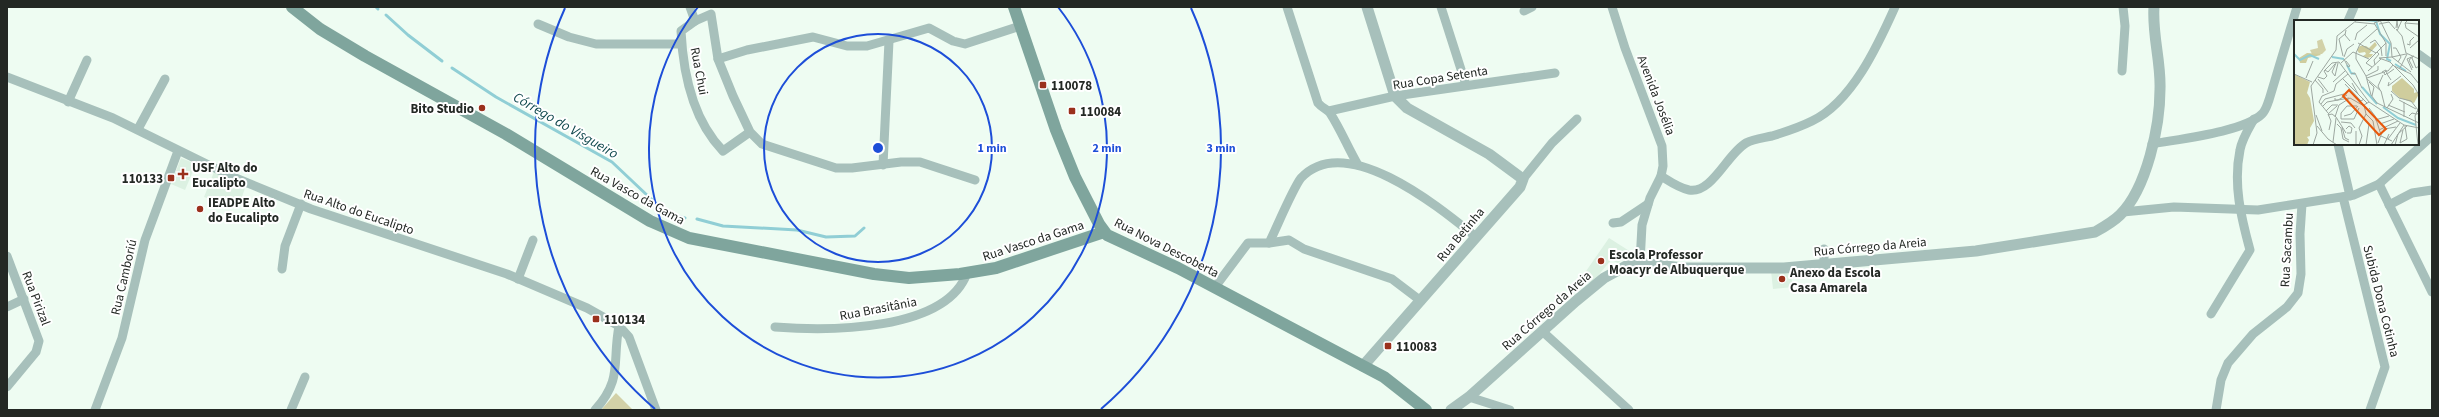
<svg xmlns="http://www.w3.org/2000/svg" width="2439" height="417" viewBox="0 0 2439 417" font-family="'Source Sans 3',sans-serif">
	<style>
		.built { fill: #dcf1e2 }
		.green { fill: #d2d1a8 }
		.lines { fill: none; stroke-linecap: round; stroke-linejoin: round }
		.stream { stroke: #90ced5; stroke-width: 3 }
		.minor { stroke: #a7c0bb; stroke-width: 9 }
		.tertiary { stroke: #a7c0bb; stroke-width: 11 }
		.secondary { stroke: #7fa59d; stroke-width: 12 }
		.ring { fill: none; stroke: #1d4ed8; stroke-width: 2 }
		.poi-dot { fill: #9a301c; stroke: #fff; stroke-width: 1.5 }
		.labels { text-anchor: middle; stroke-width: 4; stroke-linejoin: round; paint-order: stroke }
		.street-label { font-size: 13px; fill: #232824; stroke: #fff }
		.poi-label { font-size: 13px; font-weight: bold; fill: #232824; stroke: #fff; text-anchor: start }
		.water-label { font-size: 14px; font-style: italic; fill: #0e474c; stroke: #fff }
		.inset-river { fill: none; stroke: #90ced5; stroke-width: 2 }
		.inset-road { fill: none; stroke: #9da7a0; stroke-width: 1 }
		.view { fill: #e8590c; fill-opacity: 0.15; stroke: #e8590c; stroke-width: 2 }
		.inset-edge { fill: none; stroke: #232824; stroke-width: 2 }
		.centre { fill: #1d4ed8; stroke: #fff; stroke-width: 2 }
		.ring-label { font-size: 12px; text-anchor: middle; font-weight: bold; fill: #1d4ed8; stroke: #fff; stroke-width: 4; stroke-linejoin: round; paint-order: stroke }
	</style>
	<rect width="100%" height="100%" fill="#eefcf2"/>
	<g class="built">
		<path d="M181 158 196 164 185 190 171 184Z"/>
		<path d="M214 172 246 185 238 209 204 197Z"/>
		<path d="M1609 238 1631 252 1618 263 1611 260 1591 284 1582 277Z"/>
		<path d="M1790 270 1793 287 1773 289 1771 271Z"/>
	</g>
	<path class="green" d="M616 393 633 410H601Z"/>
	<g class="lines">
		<g class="stream">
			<path d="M376 7 378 9"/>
			<path d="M386 15 408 35 442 61"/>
			<path d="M452 68 496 97 612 162 667 214 685 218"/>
			<path d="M697 219 723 226 797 230 826 237 855 236 864 228"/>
		</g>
		<g class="minor">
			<path d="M690 7 695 21"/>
			<path d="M1287 7 1318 103C1322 108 1328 110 1330 113 1341 130 1348 148 1358 165"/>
			<path d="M1441 7 1466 85"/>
			<path d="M1612 7 1625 48 1662 146 1663 166 1661 176 1650 198 1642 225 1640 263"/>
			<path d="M1524 11 1532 7"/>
			<path d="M2348 21 2354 7"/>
			<path d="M538 24 569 37 596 44H681"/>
			<path d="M2418 54 2432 64"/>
			<path d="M718 59 747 50 813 37 847 46H867L929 28 953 41 965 44 1020 26"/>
			<path d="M2122 71 2125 26 2123 7"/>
			<path d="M7 77 113 118 233 177 311 209 507 274 587 308 619 326 629 337 656 410"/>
			<path d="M68 102 87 60"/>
			<path d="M1329 111 1395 96 1555 73"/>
			<path d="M138 129 165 79"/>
			<path d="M750 132 723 151C693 120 683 72 681 31L695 21 711 14 718 59 733 96 750 132 762 144 836 168H852L901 162H920L975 180"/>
			<path d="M2152 144C2178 139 2244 132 2262 114 2266 110 2267 105 2269 100L2297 7"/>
			<path d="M2338 144 2350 196"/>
			<path d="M883 165 889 41"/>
			<path d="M1661 176C1669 181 1679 188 1689 190 1712 194 1727 154 1746 143 1753 139 1763 138 1772 136 1785 132 1800 127 1812 121 1852 102 1878 45 1895 7"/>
			<path d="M1523 179 1552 143 1577 119"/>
			<path d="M2379 184 2432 292"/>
			<path d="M2343 197 2385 367 2370 410"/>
			<path d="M2389 205 2412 193 2432 190"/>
			<path d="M2123 212 2174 207 2258 210 2354 195 2379 184 2432 136"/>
			<path d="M1613 223 1621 222 1648 204"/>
			<path d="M1269 243 1289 240 1304 249 1392 279 1421 301"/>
			<path d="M1824 249V264"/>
			<path d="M7 256 39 341 36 352 7 387"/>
			<path d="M282 269 285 246 301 204"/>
			<path d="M518 279 533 240"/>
			<path d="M1215 287 1248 243H1269C1276 229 1293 188 1301 178 1346 130 1440 208 1476 237"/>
			<path d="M7 307 24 299"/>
			<path d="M2211 314 2250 250C2241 217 2233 184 2240 150 2242 139 2249 128 2254 119"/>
			<path d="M775 327C827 331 946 332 967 273"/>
			<path d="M1542 331 1629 410"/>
			<path d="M1469 397 1510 410"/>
			<path d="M95 410 122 338 145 240 178 151"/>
			<path d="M291 410 305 377"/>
			<path d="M595 410C623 379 612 362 619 326"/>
			<path d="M2216 410 2221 380 2228 363 2253 334 2287 307 2298 293 2301 274 2300 234 2302 204"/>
		</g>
		<g class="tertiary">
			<path d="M1363 366 1520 187 1523 179 1489 154 1407 108 1395 96 1367 7"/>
			<path d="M1451 410 1469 397 1576 301 1604 278 1626 266 1640 263 1683 268H1784L1976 251 2095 232C2104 227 2113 222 2120 215 2147 188 2160 126 2160 89 2161 61 2152 35 2154 7"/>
		</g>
		<g class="secondary">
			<path d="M292 7 320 29 365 56 506 134 650 221 689 238 874 274 909 278 960 274 996 268 1104 232"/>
			<path d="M1014 7 1056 130 1075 177 1099 224 1107 235 1178 268 1384 377 1426 410"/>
		</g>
	</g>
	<g class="ring">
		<circle cx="878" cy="148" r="114"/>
		<path d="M1058 7A229 229 0 1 1 698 7"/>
		<path d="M655 409A343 343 0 0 1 565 8M1191 8A343 343 0 0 1 1101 409"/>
	</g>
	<g class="poi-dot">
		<rect x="1039" y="81" width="8" height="8" rx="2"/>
		<circle cx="482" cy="108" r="4"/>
		<rect x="1068" y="107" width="8" height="8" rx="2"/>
		<path d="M181 168h4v4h4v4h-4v4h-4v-4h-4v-4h4z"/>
		<rect x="167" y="174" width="8" height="8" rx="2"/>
		<circle cx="200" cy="209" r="4"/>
		<circle cx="1601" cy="261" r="4"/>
		<circle cx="1782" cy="279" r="4"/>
		<rect x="592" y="315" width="8" height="8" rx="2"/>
		<rect x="1384" y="342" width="8" height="8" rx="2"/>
	</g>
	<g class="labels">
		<g class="street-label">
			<text transform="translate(700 71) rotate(79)" y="5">Rua Chui</text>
			<text transform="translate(1440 77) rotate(-9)" y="5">Rua Copa Setenta</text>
			<text transform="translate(1657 95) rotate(69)" y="5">Avenida Josélia</text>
			<text transform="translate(638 195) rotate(29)" y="5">Rua Vasco da Gama</text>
			<text transform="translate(359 211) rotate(19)" y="5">Rua Alto do Eucalipto</text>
			<text transform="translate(1460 234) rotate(-50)" y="5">Rua Betinha</text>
			<text transform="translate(1033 240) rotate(-18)" y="5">Rua Vasco da Gama</text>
			<text transform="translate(1870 246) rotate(-5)" y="5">Rua Córrego da Areia</text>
			<text transform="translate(1167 247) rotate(27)" y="5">Rua Nova Descoberta</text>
			<text transform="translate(2286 250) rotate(-87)" y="5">Rua Sacambu</text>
			<text transform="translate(123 277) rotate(-77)" y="5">Rua Camboriú</text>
			<text transform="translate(37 298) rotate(69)" y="5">Rua Pirizal</text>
			<text transform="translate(2382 301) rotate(76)" y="5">Subida Dona Cotinha</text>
			<text transform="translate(878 308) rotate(-11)" y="5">Rua Brasitânia</text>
			<text transform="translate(1546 310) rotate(-41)" y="5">Rua Córrego da Areia</text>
		</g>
		<g class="poi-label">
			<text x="1051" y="90">110078</text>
			<text x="474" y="113" text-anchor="end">Bito Studio</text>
			<text x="1080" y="116">110084</text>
			<text x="192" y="172">USF Alto do<tspan x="192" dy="15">Eucalipto</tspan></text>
			<text x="163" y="183" text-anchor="end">110133</text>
			<text x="208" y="207">IEADPE Alto<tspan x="208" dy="15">do Eucalipto</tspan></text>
			<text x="1609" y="259">Escola Professor<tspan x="1609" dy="15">Moacyr de Albuquerque</tspan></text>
			<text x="1790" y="277">Anexo da Escola<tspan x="1790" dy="15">Casa Amarela</tspan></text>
			<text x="604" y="324">110134</text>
			<text x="1396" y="351">110083</text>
		</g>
		<g class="water-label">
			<text transform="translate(566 125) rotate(30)" y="5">Córrego do Visgueiro</text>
		</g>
	</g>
	<g transform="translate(2294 20)">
		<rect width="125" height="125" fill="#eefcf2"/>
		<path d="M28 19 32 30 28 34H18L16 30 24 28 23 21Z" fill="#d2d1a8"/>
		<path d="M81 22 83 25 75 34H79L77 37 73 38 69 36 72 34 71 32 65 33 63 30 66 26H72L78 30 75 28ZM13 33 26 34 27 35 14 38 12 43H6L5 38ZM0 54 16 62 13 73 16 78 20 101 16 108V116L13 117 15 120 13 125H0ZM108 58 120 69V73L123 72 125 74 120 83 106 78 98 71V66Z" fill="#cfcd9d"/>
		<path class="inset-river" d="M71 0 82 1 86 14 96 24 93 39 97 41M0 34 6 40 16 35 25 39M38 37 50 39M101 44 112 51M53 45 57 53 61 54M68 67 83 84M89 87 104 98 122 105"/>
		<path class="inset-road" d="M86 0 97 23 98 37 117 52M114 0 111 3 112 8 125 17M86 1 80 3 92 23V36M61 2 81 4M111 3 124 4M85 4 95 2 101 9M102 8 103 1 104 8M83 9 66 24 62 33V39L72 56 77 75 83 83 125 103M102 9 108 16 112 33 125 39M52 10 51 15 56 21M103 11 108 0M61 20 63 13 73 5M64 23 82 33M76 23 81 20 87 28 88 36M113 24 116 25V21L120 17M99 28H102L107 37 104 42M116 28 125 20M49 36 45 19 51 14M50 37 53 29 60 24M98 37 85 38 96 42 119 65 125 75M98 37 112 34M118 38 122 48 125 46M50 39 54 47 56 46 52 41M47 43 59 32 75 39M81 45 80 40 85 34 83 32M100 46 117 54 125 64M78 47 72 43 92 23M106 48 113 34M119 48 115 40 120 36M31 50 34 52 41 44M118 50 113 39 120 36M74 51 87 39M88 52 92 50V51L93 53 91 55 90 53 92 51H94L99 45M0 54 18 62M57 54 61 53 68 68M41 56 38 52 42 43M41 56 44 43M72 56 84 50V46M24 57 30 59 33 56 30 51 38 43 45 42 75 82 110 105 125 108M12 58 19 41M73 58 90 52M24 59 34 72M49 59 73 83M73 59 87 71 91 87M21 60 29 69V73M97 60 93 54 100 49M39 62 51 51M75 62 80 67 78 76M95 62 94 66 107 56M58 63 64 74M51 64 67 81 70 79M86 70 84 66 89 55M40 71 42 64 54 54M97 71 105 78 117 81 124 90M41 78V80H44L53 75M105 80 122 89M110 82V97M27 84 31 79 50 74M94 85 111 92M29 86 33 82 55 78M75 88 81 96 87 115 84 123M93 88 99 79 97 74M32 91 38 85H44M34 93 25 82 28 76 40 71M72 94 79 101 83 125M22 95 28 111M34 95 38 94 42 97 52 113M50 96 57 94 64 86M115 96 118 93 122 94H123L125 93 123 91M41 97 45 85 56 78 70 86M47 99V93L53 86H63M47 99H60L65 88M81 100 95 96M47 102 57 103 61 108M43 104 47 108 49 119 55 122M86 104 100 99M23 106 34 119 43 125M48 107 51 118 55 120M52 109 55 106 58 108 57 113H53M35 110 37 101 34 94 43 86M85 110 104 101M62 111V125M87 115 90 109 102 107M87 116 98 121M94 119 106 103M39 122 42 98M106 123 113 119 111 106M106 123 109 110M19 125 23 113 17 66 42 30 43 16 63 0M65 125 68 116 65 108 72 94 70 85 75 82M72 125 75 104M90 125 95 114M97 125 110 105M101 125 104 114 113 106M124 125 121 96 125 87"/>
		<path class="view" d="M55 70 92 109 85 115 49 76Z"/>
		<rect width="125" height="125" class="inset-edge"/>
	</g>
	<circle cx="878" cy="148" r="6" class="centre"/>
	<g class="ring-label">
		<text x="992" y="152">1 min</text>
		<text x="1107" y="152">2 min</text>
		<text x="1221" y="152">3 min</text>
	</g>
	<rect width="2439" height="417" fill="none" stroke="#232824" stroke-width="16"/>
</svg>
